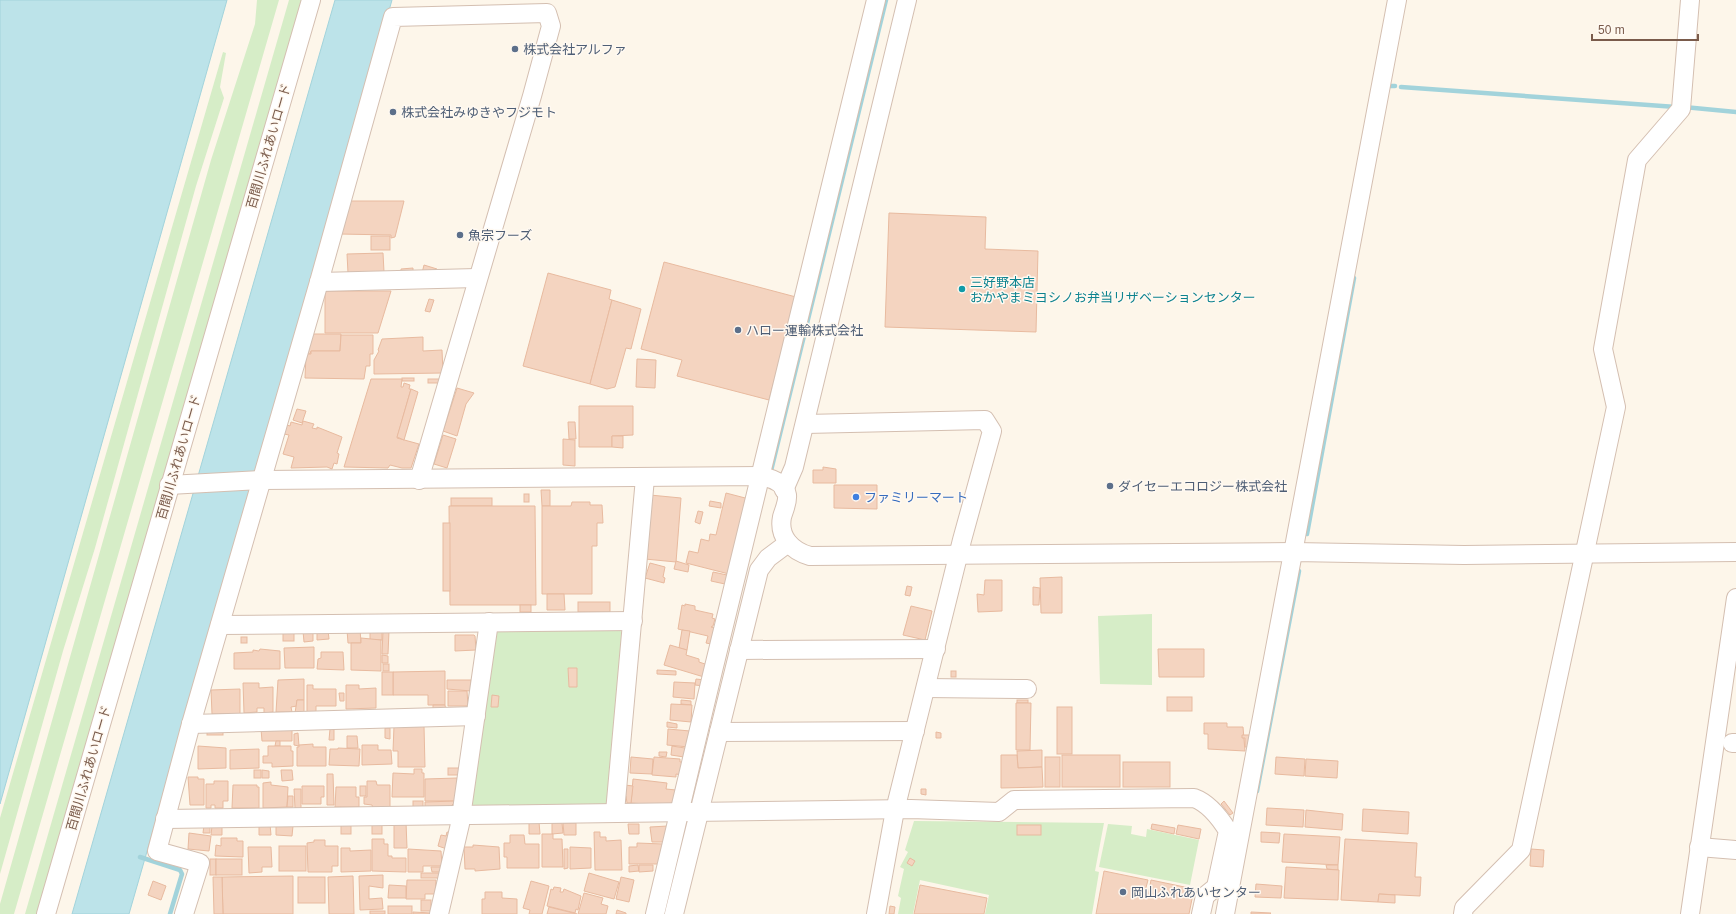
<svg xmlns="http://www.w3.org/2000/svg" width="1736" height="914" viewBox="0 0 1736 914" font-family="Helvetica,'Noto Sans JP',sans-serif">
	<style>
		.green { fill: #d6edc7 }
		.water { fill: #bce3e9; stroke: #a2d3db }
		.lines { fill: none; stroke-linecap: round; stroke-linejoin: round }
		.stream { stroke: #a2d3db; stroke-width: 4.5 }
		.building { fill: #f4d4c0; stroke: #e8ba9f }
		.minor-casing { stroke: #d4bfb1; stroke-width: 20 }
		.minor { stroke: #fff; stroke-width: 18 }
		.service-dot { fill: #5c6f8a; stroke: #fff9f1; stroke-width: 1.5 }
		.culture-dot { fill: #0f9aa8; stroke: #fff9f1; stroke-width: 1.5 }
		.shop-dot { fill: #3f7fe0; stroke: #fff9f1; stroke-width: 1.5 }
		.labels { text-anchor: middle; stroke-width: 3; stroke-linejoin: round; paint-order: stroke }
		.service-label { font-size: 13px; fill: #4e5e75; stroke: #fff9f1; text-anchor: start }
		.street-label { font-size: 13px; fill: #7a5b4b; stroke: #fff9f1 }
		.culture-label { font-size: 13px; fill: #0d838f; stroke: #fff9f1; text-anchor: start }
		.shop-label { font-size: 13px; fill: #366cbe; stroke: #fff9f1; text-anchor: start }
	</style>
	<rect width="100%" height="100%" fill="#fdf6ea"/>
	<g class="green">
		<path d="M257 0H279L14 914H0V904L211 160 255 24Z"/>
		<path d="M289 0H305L40 914H25Z"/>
		<path d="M223 52 226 53 220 87 224 98 196 186 95 548 63 651 0 874V818Z"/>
		<path d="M1152 614V685L1100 684 1098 616Z"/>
		<path d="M617 628 624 634 610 801 605 808 477 809 471 803 494 640 497 633 501 629Z"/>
		<path d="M914 821 1104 823 1095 871 1099 872 1092 914H985L989 895 920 880 913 914H898L901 898 898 896 904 869 900 867 908 852 905 850Z"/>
		<path d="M1108 824 1132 826 1131 834 1146 837 1147 829 1199 840 1190 885 1099 867Z"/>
	</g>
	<g class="water">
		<path d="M0 0H227L0 804Z"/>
		<path d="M335 0H392L129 914H72Z"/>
	</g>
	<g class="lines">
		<g class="stream">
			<path d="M1389 86H1395"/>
			<path d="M1401 87 1676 107"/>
			<path d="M1684 107 1736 112"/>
			<path d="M770 475 886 0"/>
			<path d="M1307 534 1354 278"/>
			<path d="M1257 791 1299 571"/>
			<path d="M140 857 180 870 182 874 170 914"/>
		</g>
	</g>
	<g class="building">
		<path d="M348 201H404L395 237 391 238V235L339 234Z"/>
		<path d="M889 213 986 217 985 249 1038 251 1036 332 885 327Z"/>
		<rect x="371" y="236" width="19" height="14"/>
		<path d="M383 253 384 272 348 273 347 254Z"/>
		<path d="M664 262 796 297 769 400 677 376 682 360 641 349Z"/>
		<path d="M424 265 437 269 435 273H422Z"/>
		<path d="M413 268V273H401V269Z"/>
		<path d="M548 273 611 290 609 299 612 300 590 384 523 366Z"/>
		<path d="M325 291H391L378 333H325Z"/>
		<path d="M429 299 434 300 430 312 425 311Z"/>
		<path d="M612 300 641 309 631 349 626 348 615 387 607 389 590 384Z"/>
		<path d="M311 334H341L340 351H311L310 354H306Z"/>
		<path d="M341 335H373V354H370V366H366L364 379 305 378 306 354H311V351H340Z"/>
		<path d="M423 337V351L442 350 443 373 374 374V360L379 351 378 350 382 339Z"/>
		<path d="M637 359 656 360 655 388 636 387Z"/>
		<rect x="402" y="378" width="12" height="3"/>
		<path d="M371 379H402L401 387H403L404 383 410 385 409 389H411L397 438 419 444 411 468H402L390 465 388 468 344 467Z"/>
		<rect x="428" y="379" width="11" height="4"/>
		<path d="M457 388 474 393 466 404 457 436 443 431Z"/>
		<path d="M411 389 418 392 404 440 397 437Z"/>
		<path d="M579 406H633V435L612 436V447H579Z"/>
		<path d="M297 409 306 411 302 423 293 420Z"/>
		<path d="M303 421 314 424 312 428 317 429V427L342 437 337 453 339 454 337 464 334 463 332 469 327 467 291 468 294 457 283 454 289 435 284 434 287 425 290 426 291 422 302 425Z"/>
		<path d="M568 422H575L576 439H569Z"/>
		<path d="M443 435 456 439 447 468 434 464Z"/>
		<path d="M612 436H623V448L612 447Z"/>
		<path d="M563 439 575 440V466L563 465Z"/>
		<path d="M823 467 836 469V483H813V470H823Z"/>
		<path d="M834 485H877V509L834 508Z"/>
		<path d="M541 490H550V506H542Z"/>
		<path d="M726 493 749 499 729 574 686 563 689 551 698 553 701 539 709 541 710 534 716 535Z"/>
		<rect x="524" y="494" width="5" height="8"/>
		<path d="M650 495 681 498 676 562 645 559Z"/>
		<rect x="451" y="498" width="41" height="8"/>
		<path d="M710 501 721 503V508L709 506Z"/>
		<path d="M572 502H590V505H602L603 523H597V546H592V594H542V506H571Z"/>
		<path d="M449 506H535L536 605H450Z"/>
		<path d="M698 511 703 512 700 524 695 522Z"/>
		<rect x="443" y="523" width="7" height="68"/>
		<path d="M676 561 689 565 688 572 674 569Z"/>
		<path d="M650 563 665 567 663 577 665 578 664 583 645 578Z"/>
		<path d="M713 572 727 575 725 584 711 581Z"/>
		<path d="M1062 577V613H1041L1040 578Z"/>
		<path d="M985 580H1002V611L978 612 977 594 984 595Z"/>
		<path d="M907 586 912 587 910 596 905 595Z"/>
		<path d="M1033 587 1040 588 1039 605H1033Z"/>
		<path d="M547 594H564L565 610H547Z"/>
		<rect x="578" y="602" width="32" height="10"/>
		<path d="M685 604 695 606V610L713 614 712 618 715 619 713 626 711 627 719 629 716 645 706 643 708 636 678 629 682 605 685 606Z"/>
		<rect x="520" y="605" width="11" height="7"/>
		<path d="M911 606 932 611 925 640 903 635Z"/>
		<path d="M360 629 361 643H348L347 630Z"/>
		<rect x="370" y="629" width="12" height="11"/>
		<rect x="283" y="630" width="11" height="11"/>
		<path d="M313 630V641L304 642 303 631Z"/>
		<path d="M317 630H328L329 639 317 640Z"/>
		<path d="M682 630 690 631 687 650 679 648Z"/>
		<path d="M383 631H389L388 654H382Z"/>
		<path d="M455 635H474L475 636 476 650 455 651Z"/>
		<rect x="241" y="637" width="6" height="6"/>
		<path d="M361 638 381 640V671L351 670V643H361Z"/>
		<path d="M670 645 687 650 686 655 699 659V662L708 665 704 677 664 665Z"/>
		<path d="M314 647V668H285L284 648Z"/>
		<path d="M260 649 280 651V669H234V653L253 652V650L259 651Z"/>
		<path d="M1158 649H1204V677H1159Z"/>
		<path d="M321 652H343L344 670 317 669 318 659 321 658Z"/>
		<path d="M382 655 388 656V663H382Z"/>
		<rect x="383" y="664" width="6" height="7"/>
		<path d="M568 668H577V687H569Z"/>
		<path d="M657 670 676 671V675L657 674Z"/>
		<path d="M445 671V705H428V695H393V672Z"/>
		<rect x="951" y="671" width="5" height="6"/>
		<rect x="382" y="672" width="11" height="23"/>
		<path d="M304 679V700H297V706L291 707 292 712H276L278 680Z"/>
		<path d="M696 679 705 680 704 686 695 685Z"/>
		<path d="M447 680H471V691L447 689Z"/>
		<path d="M674 682 695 683 694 699 673 697Z"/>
		<path d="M243 683H259V688L273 687V712L264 713V708H257V712L244 713Z"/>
		<path d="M307 685H313V689H336V706H316V712H307Z"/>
		<path d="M346 685H359V689L376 688V708L346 709Z"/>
		<path d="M240 689V714H212L211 690Z"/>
		<path d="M448 691H467L468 706H448Z"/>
		<path d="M339 693H344V701H340Z"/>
		<path d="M492 695 499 696 498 707H491Z"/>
		<rect x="1167" y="697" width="25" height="14"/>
		<path d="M297 700H304V713H295Z"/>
		<path d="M681 700 691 701V705L681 704Z"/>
		<rect x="1017" y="700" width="11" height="3"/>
		<path d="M1016 703H1031L1030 750H1016Z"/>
		<path d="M671 704 692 705 691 722 670 720Z"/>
		<path d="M433 705H445L446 711H433Z"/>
		<rect x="1057" y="707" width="15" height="47"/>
		<path d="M667 722 677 724V728L667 727Z"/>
		<path d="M1204 723H1227V727H1243L1245 751 1208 749V734H1204Z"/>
		<path d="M394 726H424L425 767H398V751H393Z"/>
		<path d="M385 728H390V739L385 738Z"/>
		<path d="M261 729H292V741H262Z"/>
		<path d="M330 729H334V740H329Z"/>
		<path d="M668 729 690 731 689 747 667 745Z"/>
		<rect x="207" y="730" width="16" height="5"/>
		<path d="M936 732 941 733V738H936Z"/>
		<path d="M298 733 299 746 294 745V734Z"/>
		<path d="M1242 735H1255L1252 747H1245V738H1242Z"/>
		<path d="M347 736H357L358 748H347Z"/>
		<path d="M276 741H280V746H275Z"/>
		<path d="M313 744V747H326V766H297V747H299V745Z"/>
		<path d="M362 745H378V750H391L392 764 362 765Z"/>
		<path d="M198 746 226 748V768L198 769Z"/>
		<path d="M268 746H291V751H293V766L272 767V763H263V756H268Z"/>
		<path d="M672 746 685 748 684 757 671 755Z"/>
		<path d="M338 748 360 749 359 766 329 765 330 749H338Z"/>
		<path d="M259 749V768L230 769V750Z"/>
		<path d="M1042 750V767L1018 768 1017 751Z"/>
		<path d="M659 752H667L666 757 659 756Z"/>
		<path d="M1001 755H1017L1018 768 1042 767 1043 787 1001 788Z"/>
		<rect x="1062" y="755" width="58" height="32"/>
		<path d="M631 757 653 759 652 774 630 773Z"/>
		<path d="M654 757 680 759V762H683L682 775 676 774V777L652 775Z"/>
		<rect x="1045" y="757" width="15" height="30"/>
		<path d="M1276 757 1305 759 1304 776 1275 774Z"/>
		<path d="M1306 759 1338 761 1337 778 1305 776Z"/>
		<rect x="1123" y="762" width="47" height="25"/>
		<rect x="448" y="768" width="12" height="7"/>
		<path d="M414 769H422V773H424V797H392L393 773 414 774Z"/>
		<rect x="254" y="770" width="7" height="8"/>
		<path d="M262 770 269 771V778H262Z"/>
		<path d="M281 770H292L293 780 282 781Z"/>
		<path d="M327 774H333L334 805H327Z"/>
		<path d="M188 777H198V779H204V805H190Z"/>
		<path d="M457 778V801H425V779Z"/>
		<path d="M633 779 667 783 666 789 676 790 674 806 631 803Z"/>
		<path d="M214 781H228V801H223V808H215V805H211V808H206V784H214Z"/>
		<path d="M367 781H376L377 785H390V807L373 808 372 805 364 804V797H367Z"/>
		<path d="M271 782V785L288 787 287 807 263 808V783Z"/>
		<path d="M233 785H257V787H259V808H232Z"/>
		<path d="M625 785 633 786 631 803H627L626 796 624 795Z"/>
		<path d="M302 786H324V797H321V804H302Z"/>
		<rect x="360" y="786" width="6" height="10"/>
		<path d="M336 787H356V797H359V807H335Z"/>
		<path d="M294 789H301V809L295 808Z"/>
		<path d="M921 789H926V795L921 794Z"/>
		<path d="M288 796H293V807H287Z"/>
		<rect x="413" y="801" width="10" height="7"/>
		<path d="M456 801 450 807 425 808V802Z"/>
		<path d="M1224 801 1233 813 1230 815 1221 804Z"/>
		<path d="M1267 808 1304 810 1303 827 1266 825Z"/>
		<path d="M1363 809 1409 812 1408 834 1362 831Z"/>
		<path d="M1306 810 1343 814 1342 830 1305 827Z"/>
		<path d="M406 822 407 848H394V823Z"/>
		<path d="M529 822H539L540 834H529Z"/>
		<path d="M552 823H562L563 833 552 834Z"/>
		<path d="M563 823H576V835H564Z"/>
		<path d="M259 824H270L271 835H259Z"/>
		<rect x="341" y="824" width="10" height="10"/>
		<rect x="372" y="824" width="10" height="10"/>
		<path d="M628 824H639V834H629Z"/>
		<path d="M1152 824 1175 828 1174 834 1151 829Z"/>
		<path d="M204 825 210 826V833H203Z"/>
		<path d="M276 825 293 826 292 836 276 835Z"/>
		<rect x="1017" y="825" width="24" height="10"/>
		<path d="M1178 825 1201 829 1199 839 1176 834Z"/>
		<path d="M212 826H222V835H211Z"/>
		<path d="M668 826V842H652L650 827Z"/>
		<path d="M447 832 451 833 447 849 438 846 441 835 446 836Z"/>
		<path d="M594 832H600V837H606V841L621 840 622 870H595Z"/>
		<path d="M1261 832 1280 833 1279 843 1261 842Z"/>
		<path d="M189 833 211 836 209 851 188 849Z"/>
		<path d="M542 834H553V839H562L563 867H542Z"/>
		<path d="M1284 834 1340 837 1338 865 1282 862Z"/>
		<path d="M510 835H524L525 844H539V868H507V857H504V843H510Z"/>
		<path d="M221 838H237V841H243V857L215 856 216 845 221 846Z"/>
		<path d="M372 839H384V844H388V856H392V858H406V872L372 871Z"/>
		<path d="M1345 839 1417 843 1415 877H1421L1420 896 1379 894 1378 902 1341 900Z"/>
		<path d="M314 840H325V846H338V866H332V872H308L307 843 314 842Z"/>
		<path d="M637 843 663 844V864H629V847H637Z"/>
		<path d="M473 845 499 847 500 869 475 871V869H465L464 847H473Z"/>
		<rect x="279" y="846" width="27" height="25"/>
		<path d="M248 847H271L272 867H262V872L249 873Z"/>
		<path d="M570 847 591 848V868L570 869Z"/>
		<path d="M341 848H350V851L371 850V871L341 872Z"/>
		<path d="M408 849 441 851 442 866H423V872H408Z"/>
		<path d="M564 849H568V868L564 869Z"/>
		<path d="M1531 849 1544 850 1543 867 1530 866Z"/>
		<path d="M910 858 915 861 912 866 907 863Z"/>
		<rect x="210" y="859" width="6" height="16"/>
		<rect x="216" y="859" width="26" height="16"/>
		<path d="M638 865 639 871 629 872V866Z"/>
		<path d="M639 865H653V871L639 872Z"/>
		<path d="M1326 865H1338V870L1327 869Z"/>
		<path d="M431 867H442V872H432Z"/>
		<path d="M1286 867 1339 870 1338 900 1284 898Z"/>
		<path d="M1104 871 1148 880 1144 895 1148 896 1151 880 1194 889 1189 914H1096Z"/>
		<rect x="421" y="873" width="19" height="5"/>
		<path d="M589 873 619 882 614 899 584 891Z"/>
		<path d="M383 875V888L369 886V899L382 898 383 909 360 910 359 876Z"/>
		<path d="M293 876V914H223L222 877Z"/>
		<path d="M353 876 354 914H329L328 877Z"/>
		<path d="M213 877H222L223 914H214Z"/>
		<rect x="298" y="877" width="27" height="26"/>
		<path d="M621 877 634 880 629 902 616 899Z"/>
		<path d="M407 880H436L435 894H425V899H406Z"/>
		<path d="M153 881 166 886 161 900 148 895Z"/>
		<path d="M531 881 549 886 542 914H529L530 910 523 908Z"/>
		<path d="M1256 884 1282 886 1281 898 1255 897Z"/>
		<path d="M389 885 406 886V898H388Z"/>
		<path d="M920 885 987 898 984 914H914Z"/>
		<path d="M554 887 561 888 560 892H563L564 889 581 896 578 910 576 909 575 913 547 906 551 889 553 890Z"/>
		<path d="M485 892H502V898L517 899V914H482V899H485Z"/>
		<path d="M584 893 603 898 601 904 608 906 606 914H578Z"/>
		<path d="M1379 894 1395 895V903L1378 902Z"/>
		<rect x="421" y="900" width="10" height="11"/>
		<rect x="388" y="906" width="24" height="8"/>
		<path d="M890 906 895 907 894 914H889Z"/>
		<path d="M549 907 577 914H547Z"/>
		<path d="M617 910 626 913V914H616Z"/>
		<rect x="370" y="911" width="15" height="3"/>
		<path d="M413 912 431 913V914H413Z"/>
		<path d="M1251 912 1271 913 1270 914H1251Z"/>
	</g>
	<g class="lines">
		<g class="minor-casing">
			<g id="minor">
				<path d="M319 282 477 278"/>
				<path d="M805 424 985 420 992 431 962 540 895 810 876 914"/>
				<path d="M169 485 262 480 761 476C771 478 785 483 787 495 788 502 784 510 782 517 778 537 792 551 810 556L1294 552 1464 555 1736 552"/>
				<path d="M784 490 794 467 907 0"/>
				<path d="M220 625 633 621"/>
				<path d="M739 650 936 649"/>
				<path d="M926 688 1027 689"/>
				<path d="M191 724 476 716"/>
				<path d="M719 732 915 731"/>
				<path d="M1732 743H1736"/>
				<path d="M615 812 645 478"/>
				<path d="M165 819 911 809 999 812 1014 800 1194 798C1208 803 1220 818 1228 831L1216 887 1205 896 1201 914"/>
				<path d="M1699 847 1736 850"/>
				<path d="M46 914 311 0"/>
				<path d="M184 914 200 863 157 851 191 724 319 282 393 17 547 13 551 26 532 96 419 480"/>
				<path d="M439 914 460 824 489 622"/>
				<path d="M655 914C727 609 802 305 876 0"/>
				<path d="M674 914 759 570 768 558 788 543"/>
				<path d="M1225 914 1397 0"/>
				<path d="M1463 914 1464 908 1521 850 1616 407 1603 349 1637 160 1681 109 1690 0"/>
				<path d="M1690 914 1736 598"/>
			</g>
		</g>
		<use href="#minor" class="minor"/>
	</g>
	<g class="service-dot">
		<circle cx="515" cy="49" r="4"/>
		<circle cx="393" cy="112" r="4"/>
		<circle cx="460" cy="235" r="4"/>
		<circle cx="738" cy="330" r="4"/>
		<circle cx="1110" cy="486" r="4"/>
		<circle cx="1123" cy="892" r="4"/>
	</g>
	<circle class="culture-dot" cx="962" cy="289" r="4"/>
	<circle class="shop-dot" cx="856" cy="497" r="4"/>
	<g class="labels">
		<g class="service-label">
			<text x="523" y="54">株式会社アルファ</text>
			<text x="401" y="117">株式会社みゆきやフジモト</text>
			<text x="468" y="240">魚宗フーズ</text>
			<text x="746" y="335">ハロー運輸株式会社</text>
			<text x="1118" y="491">ダイセーエコロジー株式会社</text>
			<text x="1131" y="897">岡山ふれあいセンター</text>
		</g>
		<g class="street-label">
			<text transform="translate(268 146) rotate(-74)" y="5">百間川ふれあいロード</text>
			<text transform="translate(178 457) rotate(-74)" y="5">百間川ふれあいロード</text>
			<text transform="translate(88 768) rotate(-74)" y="5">百間川ふれあいロード</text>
		</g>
		<g class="culture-label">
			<text x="970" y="287">三好野本店<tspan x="970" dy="15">おかやまミヨシノお弁当リザベーションセンター</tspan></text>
		</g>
		<g class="shop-label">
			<text x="864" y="502">ファミリーマート</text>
		</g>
	</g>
	<path d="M1592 34v6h106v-6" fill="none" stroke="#7a5b4b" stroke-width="2"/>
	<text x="1598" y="34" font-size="12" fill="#7a5b4b" stroke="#fff9f1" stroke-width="3" paint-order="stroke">50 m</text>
</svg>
